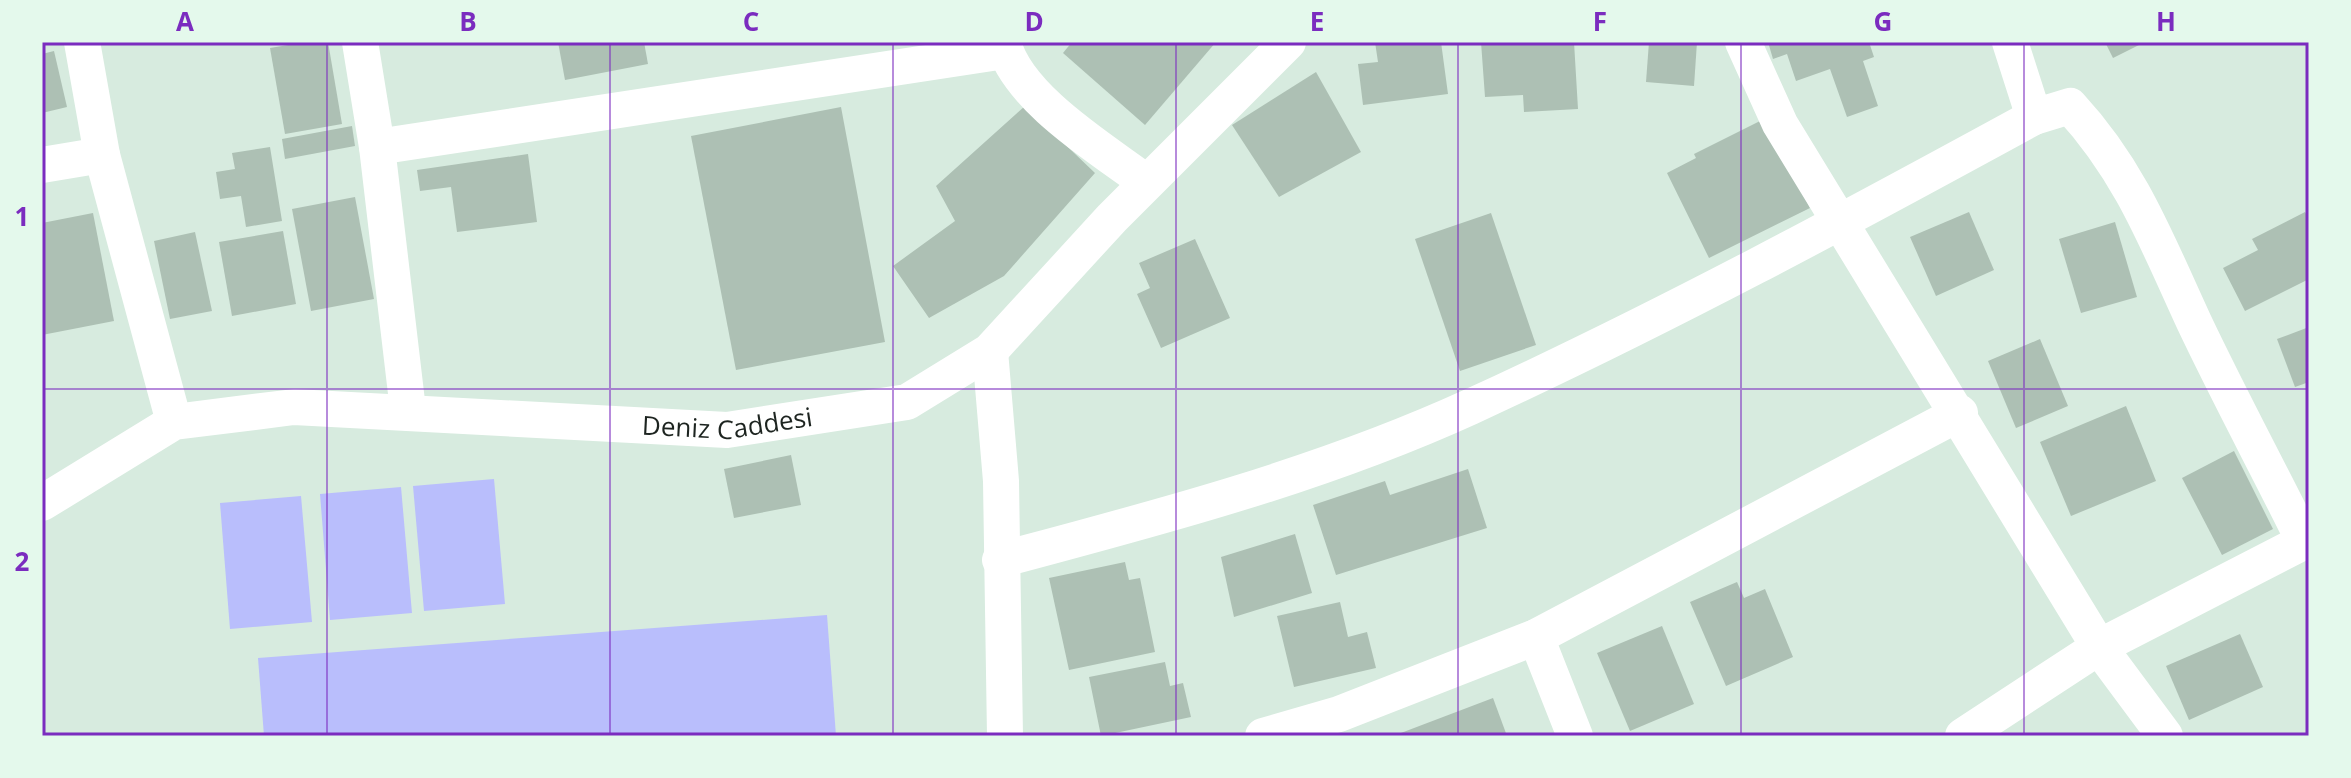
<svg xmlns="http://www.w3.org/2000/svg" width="2351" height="778" viewBox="0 0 2351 778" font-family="'Open Sans',sans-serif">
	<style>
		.green { fill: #b9befc }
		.building { fill: #adc0b4 }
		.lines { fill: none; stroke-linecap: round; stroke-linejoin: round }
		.minor { stroke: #fff; stroke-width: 36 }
		.grid { fill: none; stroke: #7b2cbf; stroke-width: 2; stroke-opacity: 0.55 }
		.labels { text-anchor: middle; stroke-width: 6; stroke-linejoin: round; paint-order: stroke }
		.street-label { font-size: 26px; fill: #1d2420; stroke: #e4f9ec }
		.neatline { fill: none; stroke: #7b2cbf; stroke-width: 3 }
		.grid-label { font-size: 26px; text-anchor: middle; font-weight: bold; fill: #7b2cbf }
	</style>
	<rect width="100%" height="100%" fill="#d7ebdf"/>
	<g class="green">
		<path d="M494 479 505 604 424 611 413 486Z"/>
		<path d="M401 487 412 613 330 620 320 494Z"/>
		<path d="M301 496 312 622 230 629 220 503Z"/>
		<path d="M827 615 836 736H264L258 658Z"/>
	</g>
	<g class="building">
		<path d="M306 42H328L342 124 285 134 270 48Z"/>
		<path d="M558 42H644L648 64 565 80Z"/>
		<path d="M1072 42H1216L1145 125 1063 53Z"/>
		<path d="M1375 42H1441L1448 94 1363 105 1358 64 1378 62Z"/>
		<path d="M1481 42H1574L1578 109 1524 112 1523 95 1485 97Z"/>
		<path d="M1649 42H1697L1694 86 1646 82Z"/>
		<path d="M1768 42H1869L1874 57 1863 61 1878 106 1847 117 1830 69 1796 81 1787 54 1773 59Z"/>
		<path d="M2105 42H2145L2113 58Z"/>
		<path d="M54 51 67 107 42 113V54Z"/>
		<path d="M1316 72 1361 152 1279 197 1232 125Z"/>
		<path d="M1025 106 1095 173 1004 276 929 318 893 266 955 221 936 186Z"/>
		<path d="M841 107 885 342 736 370 691 136Z"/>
		<path d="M1766 118 1810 208 1709 258 1667 173 1696 158 1694 154Z"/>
		<path d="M352 126 355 146 285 159 282 139Z"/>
		<path d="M270 147 282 221 246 227 241 196 220 199 216 172 235 169 232 153Z"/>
		<path d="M528 154 537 222 457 232 451 187 420 191 417 170Z"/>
		<path d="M355 197 374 299 311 311 292 209Z"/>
		<path d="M1969 212 1994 270 1936 296 1910 237Z"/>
		<path d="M2305 212 2309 219V279L2245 311 2223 268 2258 250 2252 239Z"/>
		<path d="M93 213 114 321 42 335V223Z"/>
		<path d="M1491 213 1536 345 1460 371 1415 239Z"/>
		<path d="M2115 222 2137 297 2081 313 2059 239Z"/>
		<path d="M283 231 296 304 232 316 219 242Z"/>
		<path d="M195 232 212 311 170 319 154 241Z"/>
		<path d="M1195 239 1230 318 1161 348 1137 294 1150 288 1139 263Z"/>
		<path d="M2309 327V382L2295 387 2277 339Z"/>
		<path d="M2040 339 2068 406 2016 428 1988 361Z"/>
		<path d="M2126 406 2156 481 2071 516 2040 442Z"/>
		<path d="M2234 451 2273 529 2222 555 2182 478Z"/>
		<path d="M791 455 801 505 734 518 724 469Z"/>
		<path d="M1468 469 1487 528 1336 575 1313 505 1385 481 1390 495Z"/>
		<path d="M1295 534 1312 593 1234 617 1221 557Z"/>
		<path d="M1125 562 1129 580 1140 578 1155 652 1069 670 1049 578Z"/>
		<path d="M1737 582 1744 598 1765 589 1793 657 1726 686 1690 602Z"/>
		<path d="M1340 602 1348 637 1367 632 1376 668 1294 687 1277 616Z"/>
		<path d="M1662 626 1694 704 1630 731 1597 653Z"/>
		<path d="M2240 634 2263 687 2189 720 2166 666Z"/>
		<path d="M1165 662 1170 686 1183 683 1191 717 1101 736 1089 677Z"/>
		<path d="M1493 698 1507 736H1393Z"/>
	</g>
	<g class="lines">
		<g class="minor">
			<path d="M82 42 102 155 174 422"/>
			<path d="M360 42 377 147 408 410"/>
			<path d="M1003 42C1017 98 1102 149 1146 182"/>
			<path d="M1743 42 1780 124 2099 647 2165 736"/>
			<path d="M2010 42 2034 117 2070 106C2131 172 2157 242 2194 322 2229 396 2268 468 2304 541"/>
			<path d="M377 147 1005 51"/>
			<path d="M42 165 102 155"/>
			<path d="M990 351 1001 481 1005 736"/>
			<path id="s1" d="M42 503 174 422 294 407 727 430 907 402 990 351 1112 218 1288 42"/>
			<path d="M1000 560C1158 518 1321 475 1470 407 1662 319 1849 218 2034 117"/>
			<path d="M1536 637 1575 736"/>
			<path d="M1263 736 1339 714 1536 637 1960 413"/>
			<path d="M1963 736 2099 647 2309 539"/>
		</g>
	</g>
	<path class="grid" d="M327 42V736M610 42V736M893 42V736M1176 42V736M1458 42V736M1741 42V736M2024 42V736M42 389H2309"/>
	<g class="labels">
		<g class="street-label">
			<text dy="9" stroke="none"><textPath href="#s1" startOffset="710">Deniz Caddesi</textPath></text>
		</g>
	</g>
	<rect width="2351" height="778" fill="none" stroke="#e4f9ec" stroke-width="88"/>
	<rect x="44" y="44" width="2263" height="690" class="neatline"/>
	<g class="grid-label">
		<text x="185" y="31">A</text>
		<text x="468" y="31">B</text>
		<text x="751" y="31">C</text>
		<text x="1034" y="31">D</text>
		<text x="1317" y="31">E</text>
		<text x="1600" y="31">F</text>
		<text x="1883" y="31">G</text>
		<text x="2166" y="31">H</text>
		<text x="22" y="226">1</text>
		<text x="22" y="571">2</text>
	</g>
</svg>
